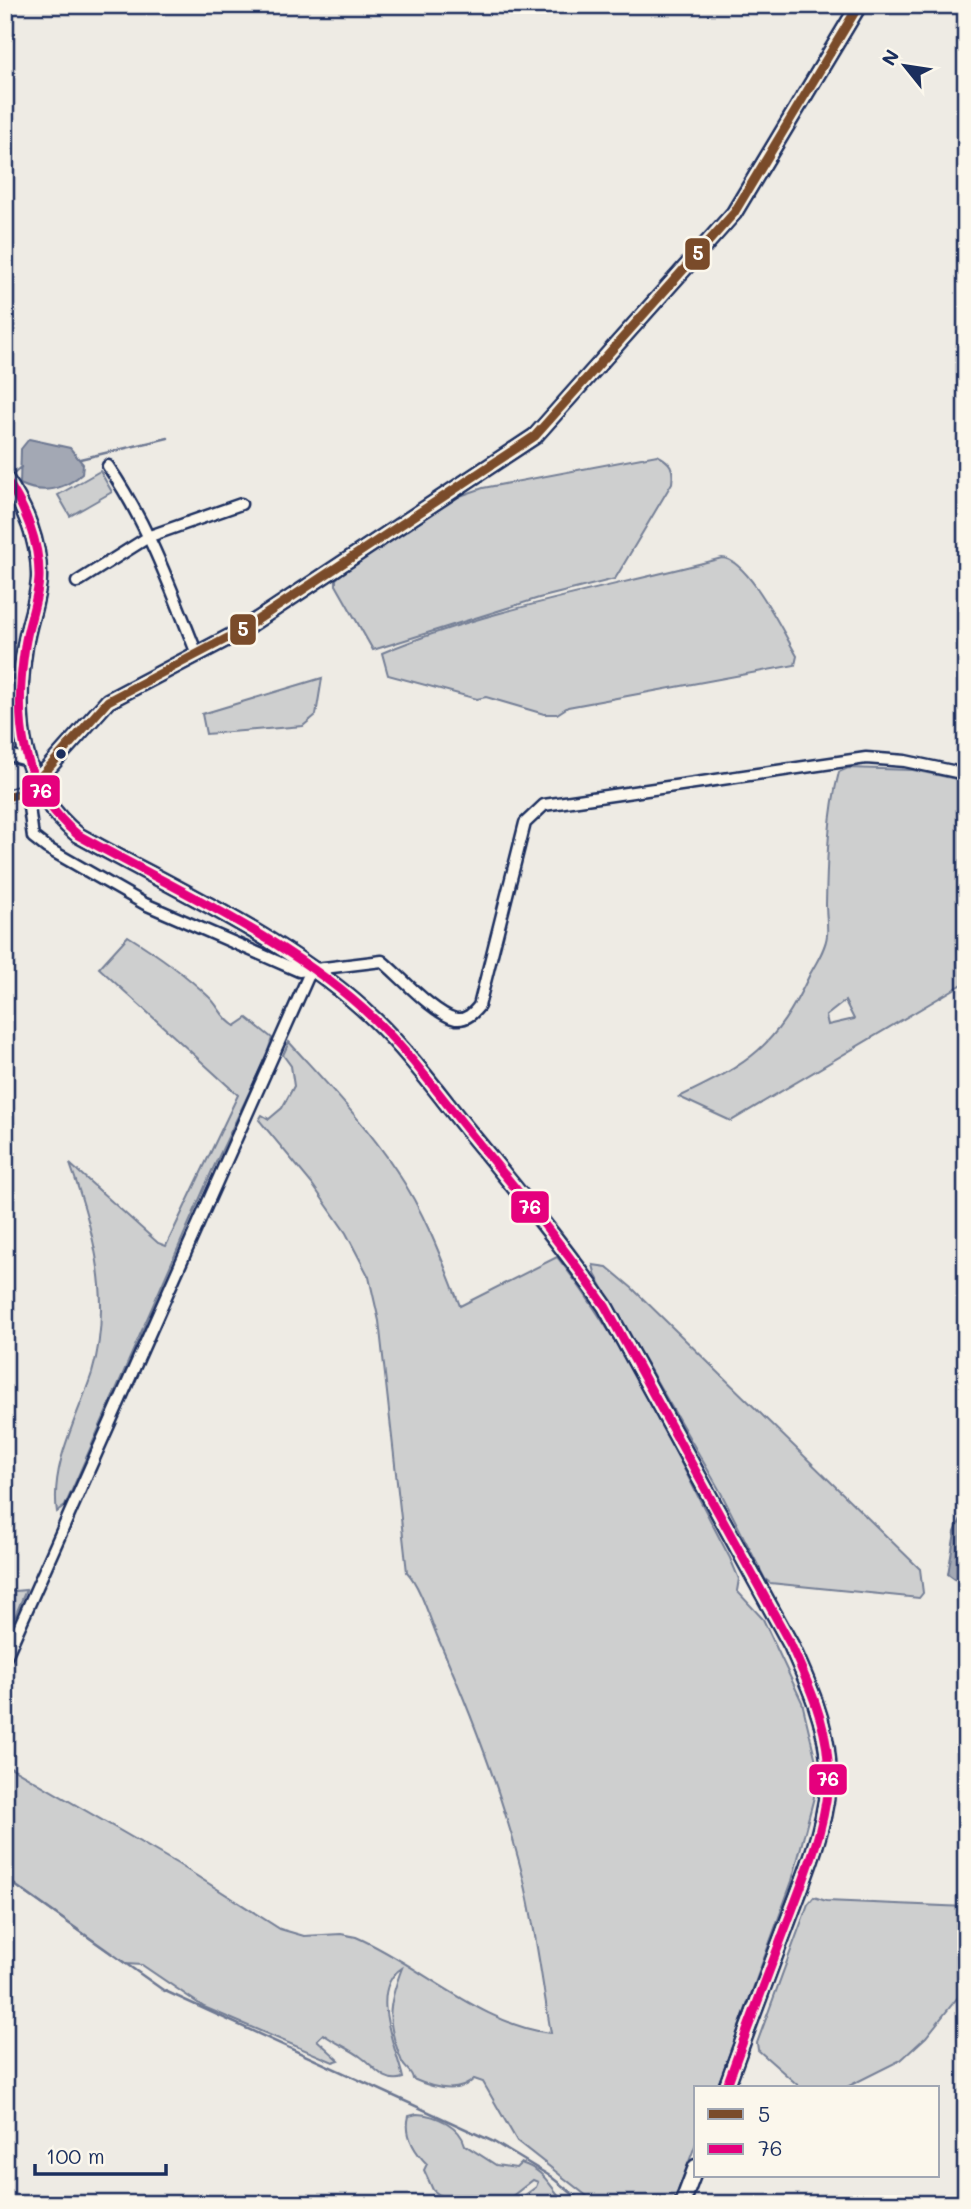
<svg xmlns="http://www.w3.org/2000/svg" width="971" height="2209" viewBox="0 0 971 2209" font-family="Mali,sans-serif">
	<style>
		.green { fill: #cecfcf; stroke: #747f96; stroke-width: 2; fill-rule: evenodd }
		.water { fill: #a3a8b4; stroke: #6d7892; stroke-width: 2 }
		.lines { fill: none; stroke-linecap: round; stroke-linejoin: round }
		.stream { stroke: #6d7892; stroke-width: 2.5 }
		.street-casing { stroke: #1b2f5e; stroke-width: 15 }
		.secondary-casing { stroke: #1b2f5e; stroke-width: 19 }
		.street { stroke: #fbf7ec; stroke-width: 10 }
		.secondary { stroke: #fbf7ec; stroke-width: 14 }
		.bus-1-casing { stroke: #fbf7ec; stroke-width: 14 }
		.bus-2-casing { stroke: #fbf7ec; stroke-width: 14 }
		.bus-1 { stroke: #7a4b2a; stroke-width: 9 }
		.bus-2 { stroke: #e5007d; stroke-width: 9 }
		.bus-dot { fill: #1b2f5e; stroke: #fbf7ec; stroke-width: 2.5 }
		.line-badge { stroke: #fbf7ec; stroke-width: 2.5 }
		.badge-label { font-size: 19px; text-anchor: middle; font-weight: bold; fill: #fff }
	</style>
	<rect width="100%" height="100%" fill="#eeebe4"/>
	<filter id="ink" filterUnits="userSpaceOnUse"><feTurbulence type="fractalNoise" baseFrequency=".0143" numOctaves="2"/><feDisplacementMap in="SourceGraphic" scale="14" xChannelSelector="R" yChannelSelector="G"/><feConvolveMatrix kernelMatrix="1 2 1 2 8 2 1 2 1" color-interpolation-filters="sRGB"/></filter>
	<g filter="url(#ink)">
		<g class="green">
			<path d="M657 455C671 462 674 468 672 483L615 579 539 598 373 650 336 585V579L345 571 457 497 483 488Z"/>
			<path d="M100 471 112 492 70 516 58 495Z"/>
			<path d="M722 558C748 559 784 634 797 656L795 665 568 707 557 714H544L486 697 477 699 388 675 382 653C490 608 609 588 722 558Z"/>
			<path d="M322 678 316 715 303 726 206 734 202 714Z"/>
			<path d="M848 768 913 770 966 781V982L731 1121 679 1097C750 1063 775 1048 810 974 816 963 826 948 827 935 828 926 826 914 826 904 827 860 828 814 839 772ZM845 1001 854 1019 828 1025 826 1016Z"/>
			<path d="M128 936C157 954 185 974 209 997 219 1006 222 1019 235 1026L247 1018 272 1038 266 1057 211 1173 65 1506 57 1512C50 1465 78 1416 92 1373 113 1303 94 1230 70 1164L158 1243 166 1246 238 1095 99 968Z"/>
			<path d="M289 1042C326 1083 365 1123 396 1170 424 1211 442 1259 460 1306L557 1257C629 1347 676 1457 730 1558L739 1579 737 1591 763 1619 802 1702 816 1761 814 1797 792 1881 717 2088H696V2143L673 2204H597L517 2141 483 2082 474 2079C458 2095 433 2088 413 2079 412 2071 405 2069 402 2062 386 2022 387 2007 402 1968 367 1990 397 2049 403 2078 384 2084 374 2066 361 2057 349 2048 335 2043 323 2034L317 2040 339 2060 333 2062 204 2007 142 1965 126 1964 5 1878V1764L178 1864 280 1929 304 1936 341 1934 356 1937C417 1963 485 2027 551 2033 542 1983 536 1931 524 1881 504 1799 472 1715 438 1638 430 1619 420 1586 407 1572L379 1321 369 1277 346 1233 312 1184 259 1120 262 1115 269 1119 282 1108 294 1086 291 1066 283 1055Z"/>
			<path d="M593 1265 607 1267 632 1288 920 1569 923 1593 919 1598 770 1583 765 1579 720 1491 596 1276Z"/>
			<path d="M26 1590 5 1640V1592Z"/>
			<path d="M814 1897 826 1901 966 1907V1987L926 2037 901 2060 845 2088H801L758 2050 757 2043 808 1904Z"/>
			<path d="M417 2114C437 2115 460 2126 465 2145L496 2165 516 2168 521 2163C547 2171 549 2188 567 2204H513L536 2187 538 2182 533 2180 502 2204H451L433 2190 424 2170 427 2164C415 2152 404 2135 409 2116Z"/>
		</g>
		<g class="water">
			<path d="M29 439 70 448 83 464 82 474C63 490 43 495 20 484L21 449Z"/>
			<path d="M966 1508V1587L948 1574 955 1532Z"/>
		</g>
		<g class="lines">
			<g class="stream">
				<path d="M80 459 168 438"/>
				<path d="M11 476 21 467"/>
				<path d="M5 1878 163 1990 494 2142 550 2176 585 2204"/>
			</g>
			<g class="street-casing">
				<g id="street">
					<path d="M108 466C148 524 171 589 197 654"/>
					<path d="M77 582 150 536 241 504"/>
					<path d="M5 754 27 760"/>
					<path d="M27 792 33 837 47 848 145 904 299 971 382 961C399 975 435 1015 456 1019 467 1020 473 1013 479 1006L525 823 544 805 866 758 905 761 966 774"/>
					<path d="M5 797 30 789"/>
					<path d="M5 1659 311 970"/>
				</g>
			</g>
			<g class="secondary-casing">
				<g id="secondary">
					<path d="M5 478C25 506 40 544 39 578 38 601 28 624 25 646 14 718 19 787 78 835 178 891 292 940 375 1020 411 1055 440 1096 471 1134 517 1190 563 1246 605 1306L791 1645C807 1681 825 1719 828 1760 832 1817 804 1877 785 1929 765 1982 745 2035 726 2088"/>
					<path d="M35 783 108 701 239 632 535 436 734 213 859 5"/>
					<path d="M682 2204 696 2167"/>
				</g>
			</g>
			<use href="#street" class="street"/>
			<use href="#secondary" class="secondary"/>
			<g class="bus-1-casing">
				<path id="bus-1" d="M5 797 27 792 108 701 239 632 535 436 734 213 859 5"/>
			</g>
			<g class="bus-2-casing">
				<path id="bus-2" d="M5 478C25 506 40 544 39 578 38 601 28 624 25 646 14 718 19 787 78 835 178 891 292 940 375 1020 411 1055 440 1096 471 1134 517 1190 563 1246 605 1306L791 1645C807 1681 825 1719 828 1760 832 1817 804 1877 785 1929 765 1982 745 2035 726 2088"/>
			</g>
			<use href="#bus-1" class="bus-1"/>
			<use href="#bus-2" class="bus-2"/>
		</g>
	</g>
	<circle class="bus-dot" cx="61" cy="754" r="6"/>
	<g class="line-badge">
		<rect x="684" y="237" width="27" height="34" rx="7" fill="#7a4b2a"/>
		<rect x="229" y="613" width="28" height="33" rx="7" fill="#7a4b2a"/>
		<rect x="21" y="774" width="40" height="34" rx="7" fill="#e5007d"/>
		<rect x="510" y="1190" width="40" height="34" rx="7" fill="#e5007d"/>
		<rect x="808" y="1763" width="40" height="33" rx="7" fill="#e5007d"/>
	</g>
	<g class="badge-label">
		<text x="698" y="260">5</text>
		<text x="243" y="636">5</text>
		<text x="41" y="798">76</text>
		<text x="530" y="1214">76</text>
		<text x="828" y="1786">76</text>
	</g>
	<rect width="971" height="2209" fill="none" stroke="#fbf7ec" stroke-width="28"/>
	<rect x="14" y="14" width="943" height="2181" fill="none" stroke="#1b2f5e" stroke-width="2.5" filter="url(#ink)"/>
	<rect x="694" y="2086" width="245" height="91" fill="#fbf7ec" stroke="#a1a7b3" stroke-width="2"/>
	<rect x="708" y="2109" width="35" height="10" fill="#7a4b2a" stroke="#a1a7b3" stroke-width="2"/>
	<text x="758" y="2122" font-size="21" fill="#1b2f5e">5</text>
	<rect x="708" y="2144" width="35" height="10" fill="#e5007d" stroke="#a1a7b3" stroke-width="2"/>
	<text x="758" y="2156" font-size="21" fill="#1b2f5e">76</text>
	<g transform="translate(905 66) rotate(300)" stroke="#fbf7ec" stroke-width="5" paint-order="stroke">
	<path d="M0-5L12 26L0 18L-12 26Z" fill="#1b2f5e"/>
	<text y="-10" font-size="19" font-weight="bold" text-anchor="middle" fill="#1b2f5e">N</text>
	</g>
	<path d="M35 2164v10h131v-10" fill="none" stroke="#1b2f5e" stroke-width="3.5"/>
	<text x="46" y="2164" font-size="21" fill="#1b2f5e" stroke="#fbf7ec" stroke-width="5" paint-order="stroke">100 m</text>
</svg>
